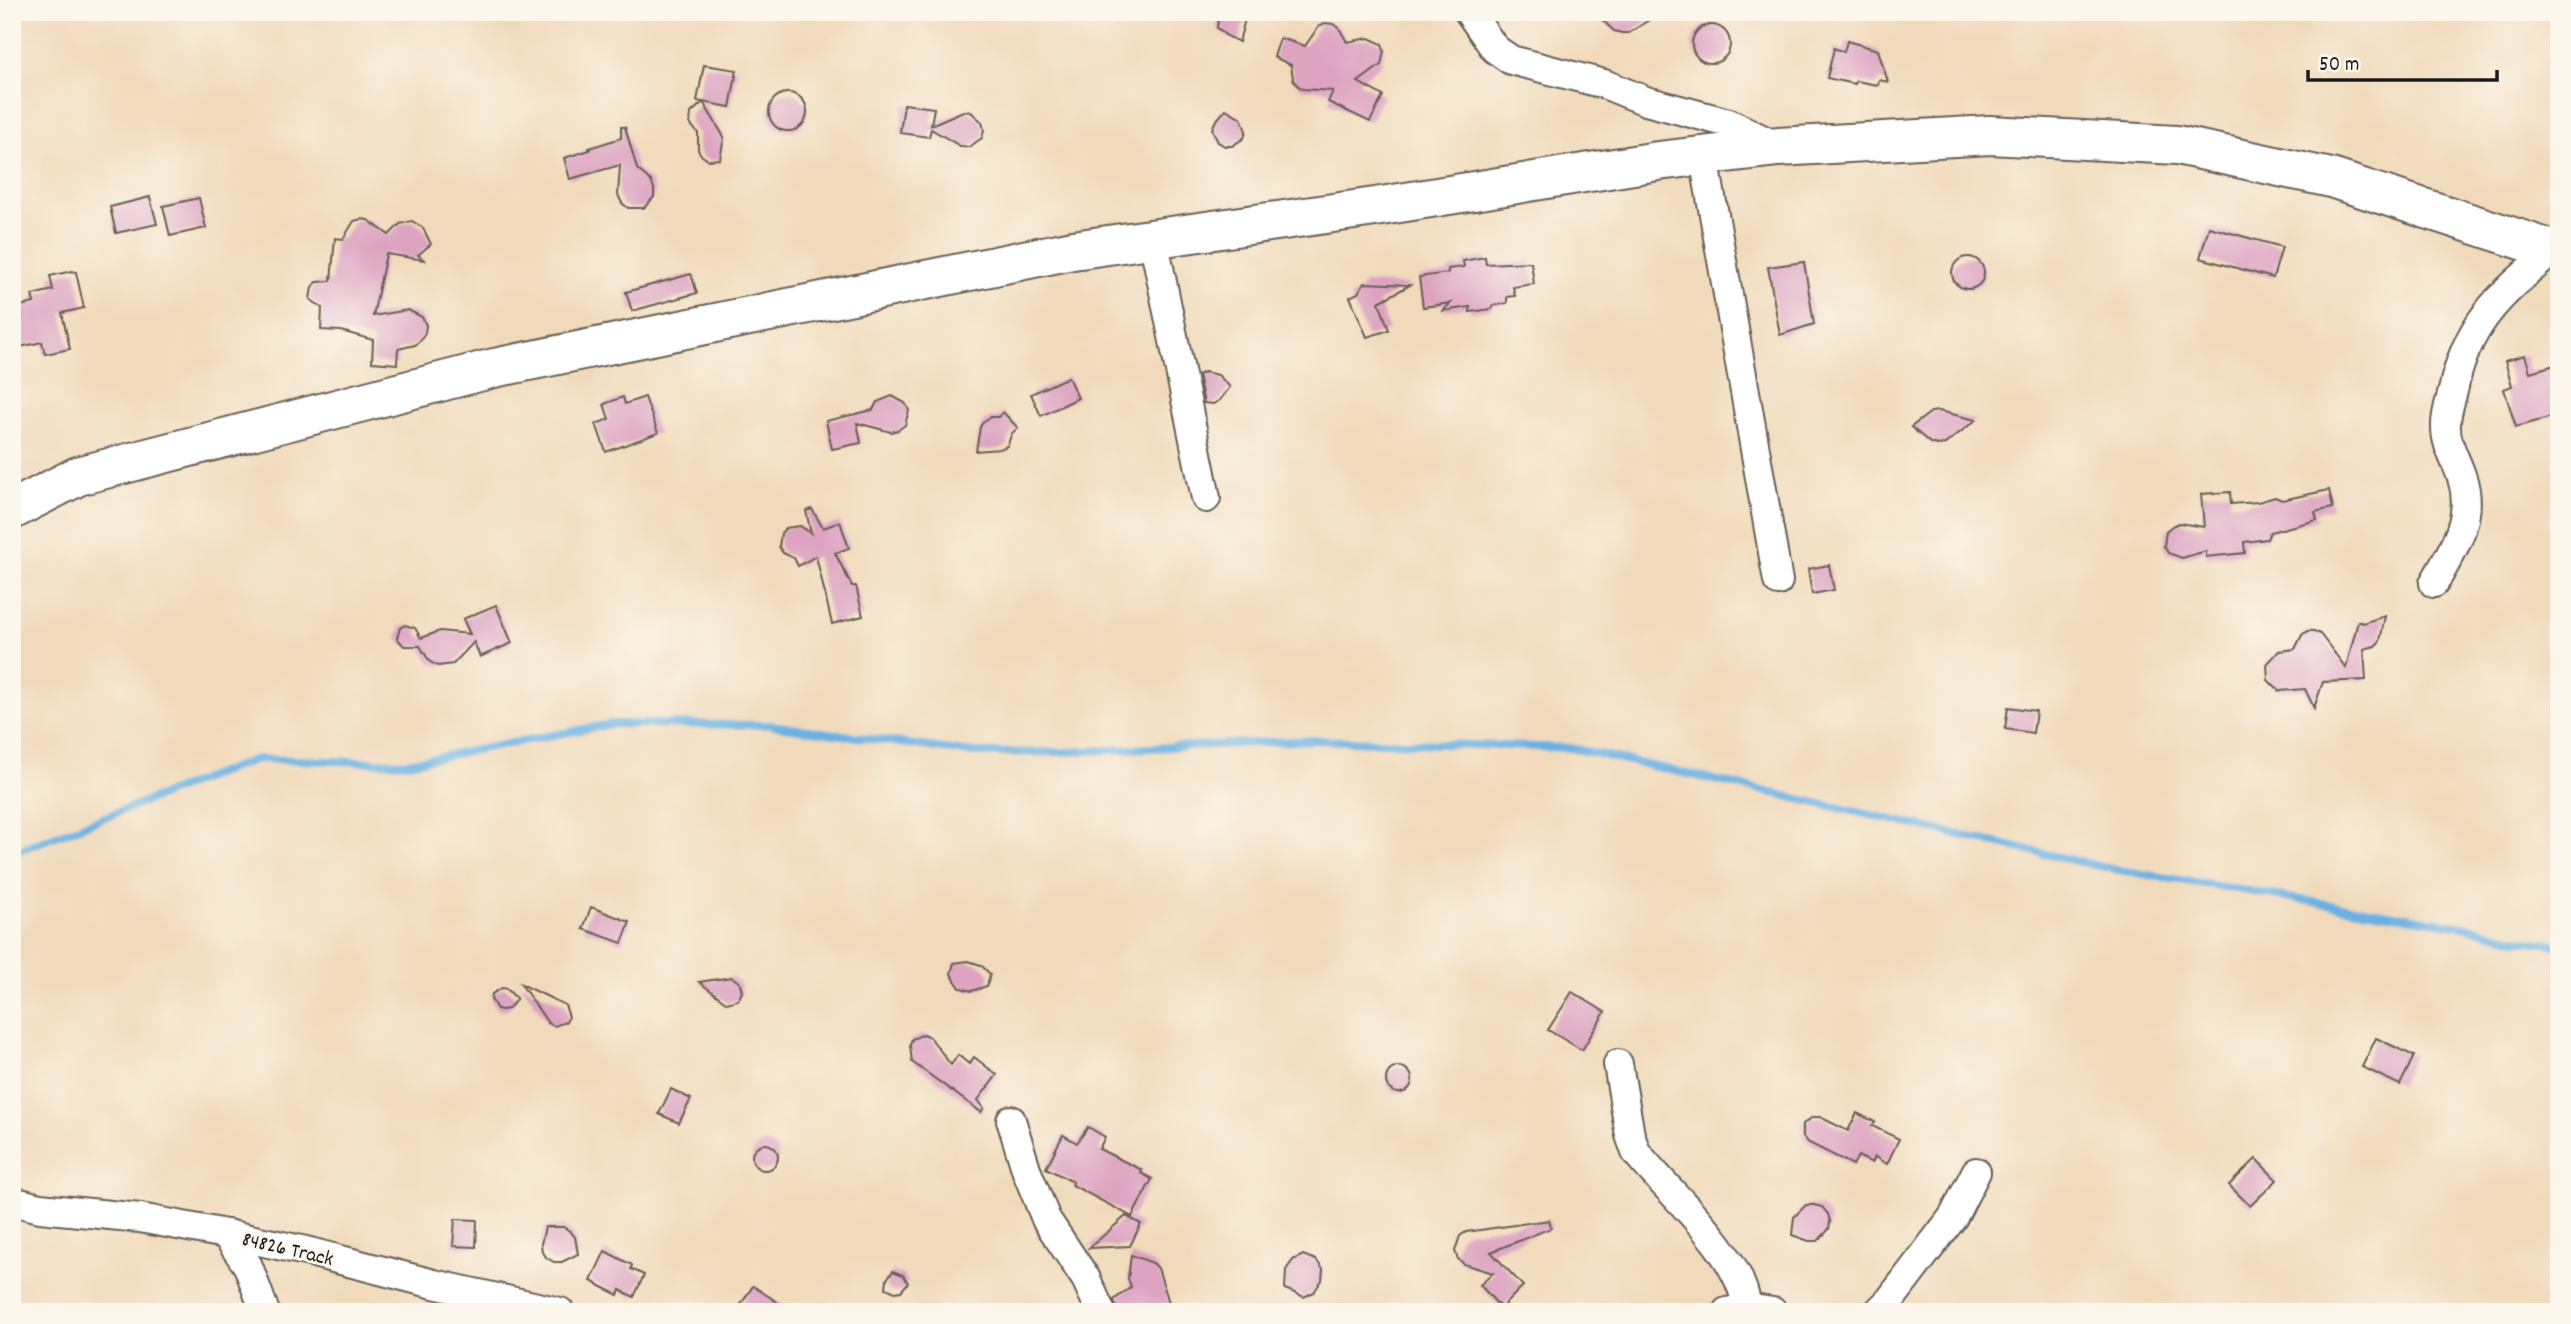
<svg xmlns="http://www.w3.org/2000/svg" width="2571" height="1324" viewBox="0 0 2571 1324" font-family="Dekko,sans-serif">
	<style>
		.lines { fill: none; stroke-linecap: round; stroke-linejoin: round }
		.stream { stroke: #6ab1e1; stroke-width: 8 }
		.building { fill: #dda3c1 }
		.street-casing { stroke: #675e54; stroke-width: 32 }
		.secondary-casing { stroke: #675e54; stroke-width: 42 }
		.street { stroke: #fff; stroke-width: 28 }
		.secondary { stroke: #fff; stroke-width: 38 }
		.labels { text-anchor: middle; stroke-width: 5; stroke-linejoin: round; paint-order: stroke }
		.street-label { font-size: 21px; fill: #1c1c1c; stroke: #fbf7ec }
	</style>
	<rect width="100%" height="100%" fill="#fbf7ec"/>
	<filter id="ink" filterUnits="userSpaceOnUse"><feTurbulence type="fractalNoise" baseFrequency=".0143" numOctaves="2"/><feDisplacementMap in="SourceGraphic" scale="14" xChannelSelector="R" yChannelSelector="G"/><feConvolveMatrix kernelMatrix="1 2 1 2 8 2 1 2 1" color-interpolation-filters="sRGB"/></filter>
	<filter id="wash" filterUnits="userSpaceOnUse"><feTurbulence type="fractalNoise" baseFrequency=".00686" numOctaves="4" result="noise"/><feDisplacementMap in="SourceGraphic" scale="28" xChannelSelector="R" yChannelSelector="G"/><feGaussianBlur stdDeviation="1.57" result="paint"/><feColorMatrix in="noise" values="0 0 0 0 0 0 0 0 0 0 0 0 0 0 0 0 0 1.4 0 .05"/><feComposite in="paint" operator="in"/></filter>
	<g filter="url(#wash)">
		<rect width="100%" height="100%" fill="#f1dabb"/>
		<g class="lines">
			<path class="stream" d="M12 853 256 759 408 763 611 724 770 725 973 753 1069 752 1314 740 1571 748 2112 869 2468 927 2521 940 2559 945"/>
		</g>
		<g id="blocks">
			<g class="building">
				<path d="M1219 12H1237L1245 19 1239 42 1225 35 1217 28Z"/>
				<path d="M1594 12H1661L1629 33H1622L1614 31Z"/>
				<path d="M1325 23 1333 24 1339 28 1347 42 1369 38 1382 44 1384 51 1381 65 1358 82 1383 96 1370 122 1328 102 1333 91 1303 89 1297 85 1293 79 1291 65 1274 57 1280 38 1305 46 1319 26Z"/>
				<circle cx="1711" cy="44" r="19"/>
				<path d="M1847 41 1878 50 1888 82 1879 80 1878 85 1856 81 1855 84 1827 78 1834 48 1844 52Z"/>
				<path d="M704 65 737 70 730 107 697 101Z"/>
				<circle cx="788" cy="112" r="19"/>
				<path d="M703 102 724 137 720 159 709 160 702 156 698 150V133L690 124 691 113Z"/>
				<path d="M904 104 934 108 931 125 963 111 971 112 982 122 984 130 982 138 969 147 960 146 931 129 929 137 900 133Z"/>
				<path d="M1226 109 1241 118 1246 131 1244 138 1232 146H1225L1218 142 1212 129 1215 122Z"/>
				<path d="M621 127H625L637 169 651 181 654 189V197L644 208H628L622 203 618 195 620 165 570 179 564 158 590 150 589 148 621 138Z"/>
				<path d="M150 197 157 224 116 233 110 207Z"/>
				<path d="M199 198 206 228 170 236 163 206Z"/>
				<path d="M361 219 368 220 389 235 400 224 412 221 423 228 431 244 418 255 424 260 386 254 373 316 408 310 422 317 426 325 425 333 421 340 415 345 398 349 397 364 372 362 373 340 341 331 321 330 322 308 310 299 312 287 317 282 331 281 335 238 343 239 354 221Z"/>
				<path d="M2209 227 2282 247 2273 278 2200 258Z"/>
				<path d="M1485 257 1486 264 1531 262 1534 284 1513 287 1515 296 1507 297V303L1492 306V309L1470 312V307L1443 311 1451 303 1423 307 1419 277 1448 273V269L1464 267 1463 261Z"/>
				<circle cx="1968" cy="273" r="16"/>
				<path d="M1804 262 1814 324 1780 335 1768 267Z"/>
				<path d="M72 271 76 272 84 308 62 313 70 349 45 354 42 342 20 347 13 319 22 317 20 306 34 303 32 295 53 290 50 276Z"/>
				<path d="M691 274 697 293 632 311 626 292Z"/>
				<path d="M1364 283 1410 285 1379 302 1389 330 1367 337 1350 297 1358 293Z"/>
				<path d="M2525 355 2530 372 2555 365 2559 379V415L2516 427 2504 389 2512 386 2505 361Z"/>
				<path d="M1204 372 1218 375 1230 387 1220 400 1213 404 1204 403 1198 375Z"/>
				<path d="M1068 377 1078 398 1041 416 1031 394Z"/>
				<path d="M892 396 905 403 909 410 905 425 898 430 891 432 857 423 861 443 832 449 826 421 873 410 877 402Z"/>
				<path d="M623 397 625 404 645 397 658 433 606 452 596 424 609 419 604 404Z"/>
				<path d="M1939 411 1976 420 1945 444 1937 445 1930 443 1911 427 1931 412Z"/>
				<path d="M1003 412 1018 428 1012 433 1007 446 1000 449 976 451 980 427 984 421 991 417H998Z"/>
				<path d="M2329 490 2333 508 2315 512 2317 520 2270 532 2267 539 2244 542 2245 553 2206 557V551L2182 558 2168 553 2164 546 2166 531 2172 526 2179 523 2204 527 2201 494 2230 492 2231 504 2258 502 2275 497 2282 500Z"/>
				<path d="M812 509 823 528 840 522 849 548 835 553 852 586H856L863 616 832 624 816 556 798 566 794 558 783 553 779 547 781 533 786 528 800 526 811 533 806 511Z"/>
				<path d="M1829 565 1834 590 1812 594 1808 569Z"/>
				<path d="M496 605 512 643 480 657 474 642 453 664 438 666 430 662 420 646H404L397 638 400 628 405 625 415 628 421 638 440 631 470 634 463 619Z"/>
				<path d="M2385 616 2380 641 2375 646 2364 649 2366 680 2323 682 2314 708 2305 689 2279 691 2268 680 2267 664 2279 651 2295 649 2302 635 2307 631H2314L2320 634 2346 668 2358 621 2363 623Z"/>
				<path d="M2008 707 2036 711 2033 733 2005 729Z"/>
				<path d="M591 907 630 922 622 943 583 929Z"/>
				<path d="M968 961 981 965 990 974 987 986 972 991 960 988 951 974 954 963Z"/>
				<path d="M732 977 740 983 742 992 738 1000 727 1003 699 982Z"/>
				<path d="M521 984 565 1005 569 1017 566 1022 554 1026 548 1023Z"/>
				<path d="M502 988 507 989 517 999 508 1009 502 1010 497 1009 491 999 492 994Z"/>
				<path d="M1572 992 1605 1012 1582 1050 1548 1030Z"/>
				<path d="M924 1034 930 1037 951 1065 958 1055 969 1064 974 1057 997 1075 978 1100 984 1108 981 1112 912 1062 910 1045 912 1039Z"/>
				<path d="M2376 1038 2414 1056 2400 1085 2362 1067Z"/>
				<circle cx="1399" cy="1080" r="13"/>
				<path d="M671 1089 691 1099 679 1123 659 1114Z"/>
				<path d="M1857 1113 1875 1122 1872 1126 1899 1139 1887 1164 1875 1157 1872 1163 1858 1156 1853 1165 1807 1142 1803 1137V1124L1813 1117H1820L1848 1131Z"/>
				<path d="M1088 1127 1105 1137 1099 1149 1142 1170 1141 1173 1152 1179 1132 1217 1072 1185 1073 1182 1046 1168 1063 1135 1077 1143Z"/>
				<circle cx="765" cy="1157" r="13"/>
				<path d="M2256 1159 2277 1180 2250 1206 2229 1185Z"/>
				<path d="M1806 1205H1814L1822 1207 1828 1214 1830 1221 1829 1229 1818 1241H1809L1792 1235 1794 1217Z"/>
				<path d="M1126 1216 1141 1224 1130 1246 1089 1248Z"/>
				<path d="M455 1219 477 1220 476 1247 453 1246Z"/>
				<path d="M1549 1220 1551 1228 1491 1252 1523 1286 1501 1308 1480 1285 1493 1273 1464 1264 1458 1259 1455 1251 1460 1236 1466 1232Z"/>
				<path d="M545 1227H563L570 1231 575 1237 578 1254 562 1262H554L547 1258 542 1252 541 1244Z"/>
				<path d="M605 1251 632 1265 631 1269 644 1275 634 1297 620 1290 618 1295 591 1281Z"/>
				<path d="M1131 1255 1153 1263 1158 1268 1172 1312H1117L1114 1300 1131 1287 1128 1278Z"/>
				<path d="M1303 1255 1316 1260 1323 1269 1322 1280 1314 1292 1304 1297 1285 1289 1286 1270 1293 1260Z"/>
				<path d="M893 1271 903 1275 908 1283 901 1291 895 1292 886 1288 887 1279Z"/>
				<path d="M753 1286 792 1312H736Z"/>
			</g>
		</g>
	</g>
	<g filter="url(#ink)">
		<use href="#blocks" fill-opacity="0" stroke="#675e54" stroke-width="2"/>
		<g class="lines">
			<g class="street-casing">
				<g id="street">
					<path d="M1469 12 1495 49 1511 60 1604 84 1646 101 1729 123 1778 147"/>
					<path d="M1704 157 1778 581"/>
					<path d="M1153 238 1206 498"/>
					<path d="M2434 583C2453 550 2475 517 2462 478 2457 461 2446 446 2446 428 2445 416 2450 402 2453 391 2467 321 2502 294 2553 250"/>
					<path d="M1618 1064 1630 1135 1636 1152C1671 1196 1740 1251 1747 1308"/>
					<path d="M1011 1120 1027 1172 1046 1219 1086 1279 1101 1312"/>
					<path d="M12 1201 40 1208 140 1218 226 1234 306 1251 434 1284 560 1312"/>
					<path d="M226 1234 248 1266 265 1312"/>
					<path d="M1727 1312 1747 1308 1773 1312"/>
					<path d="M1878 1312 1890 1300 1953 1217 1976 1172"/>
				</g>
			</g>
			<g class="secondary-casing">
				<path id="secondary" d="M12 510 78 476 494 368 1073 250 1375 207 1658 161 1778 147 1990 135 2177 145 2331 178 2559 252"/>
			</g>
			<use href="#street" class="street"/>
			<use href="#secondary" class="secondary"/>
		</g>
	</g>
	<g class="labels">
		<g class="street-label">
			<text transform="translate(288 1248) rotate(13)" y="7">84826 Track</text>
		</g>
	</g>
	<rect width="2571" height="1324" fill="none" stroke="#fbf7ec" stroke-width="42"/>
	<path d="M2308 70v10h189v-10" fill="none" stroke="#1c1c1c" stroke-width="3.5"/>
	<text x="2319" y="70" font-size="21" fill="#1c1c1c" stroke="#fbf7ec" stroke-width="5" paint-order="stroke">50 m</text>
</svg>
